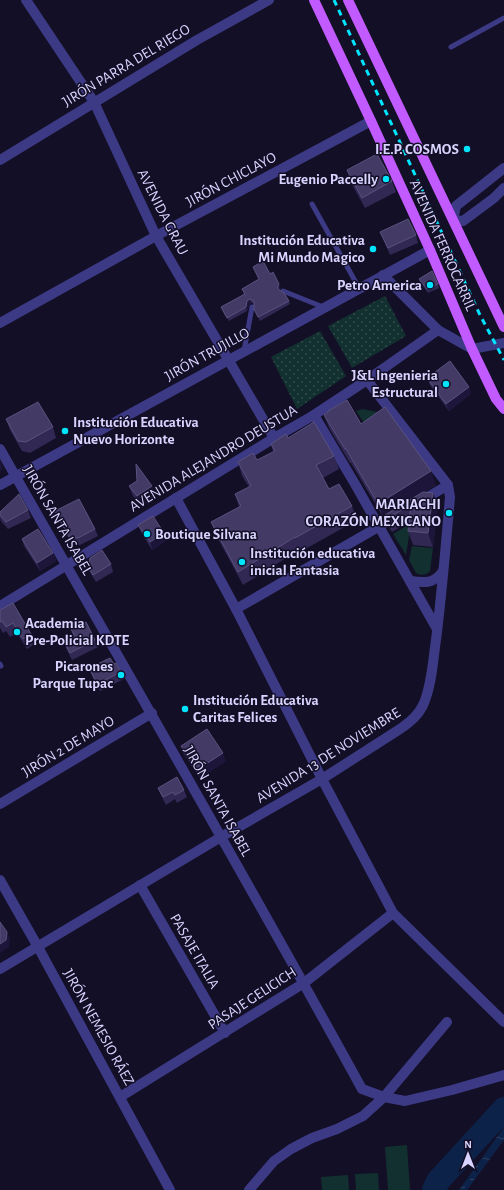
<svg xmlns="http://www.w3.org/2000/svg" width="504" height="1190" viewBox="0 0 504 1190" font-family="'Alegreya Sans',sans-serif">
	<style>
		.grass { fill: #12302f }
		.park { fill: url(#park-dots) }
		.water { fill: url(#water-ripples) }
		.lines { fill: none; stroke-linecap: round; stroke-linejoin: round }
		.river { stroke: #0c2248; stroke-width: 24 }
		.lane { stroke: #3d3a85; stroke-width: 5 }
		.street { stroke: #3d3a85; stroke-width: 10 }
		.primary { stroke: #c25bff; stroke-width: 10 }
		.rail { stroke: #00e5ff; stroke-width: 3; stroke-dasharray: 6 5; stroke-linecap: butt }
		.wall { fill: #312854 }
		.shaded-wall { fill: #1d163a }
		.building { fill: #433a66; stroke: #5a527e }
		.poi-dot { fill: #00e5ff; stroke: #130f26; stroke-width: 1.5 }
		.labels { text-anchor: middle; stroke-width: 3; stroke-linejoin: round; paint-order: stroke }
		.street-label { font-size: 15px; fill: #d9d4ff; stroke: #130f26 }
		.poi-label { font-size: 15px; font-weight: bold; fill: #d9d4ff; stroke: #130f26; text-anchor: end }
	</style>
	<defs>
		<pattern id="park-dots" width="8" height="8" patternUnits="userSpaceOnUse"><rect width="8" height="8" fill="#12302f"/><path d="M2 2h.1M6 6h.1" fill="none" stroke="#344d4e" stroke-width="1.8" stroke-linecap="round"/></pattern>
		<pattern id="water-ripples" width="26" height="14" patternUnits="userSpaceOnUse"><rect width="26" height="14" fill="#0c2248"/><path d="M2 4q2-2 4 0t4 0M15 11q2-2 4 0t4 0" fill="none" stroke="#2f4163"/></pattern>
	</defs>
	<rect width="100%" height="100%" fill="#130f26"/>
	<g class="grass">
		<path d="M363 409 377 412 383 415 371 433 356 411Z"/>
		<path d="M411 523 406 555 393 534Z"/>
		<path d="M412 546 433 548 430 571C427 575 421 576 416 573L409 560Z"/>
		<path d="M407 1145 410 1190H388L385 1147Z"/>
		<path d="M378 1173 379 1190H356L355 1174Z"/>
		<path d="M348 1175 349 1190H322L321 1177Z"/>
	</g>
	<g class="park">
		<path d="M385 296 406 336 352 368 328 326Z"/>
		<path d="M320 331 346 376 297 409 271 357Z"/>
	</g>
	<path class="water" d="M504 1127V1140L467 1190H459Z"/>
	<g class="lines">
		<path class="river" d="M434 1190 438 1181 504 1109"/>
		<g class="lane">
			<path d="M451 47 504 18"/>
			<path d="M312 204 359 288"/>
			<path d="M283 291 323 307"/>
			<path d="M244 351 252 307"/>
			<path d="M0 664 1 666"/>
		</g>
		<g class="street">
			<path d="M26 0 94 102 156 236 274 438"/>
			<path d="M0 160 197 40 269 0"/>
			<path d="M504 168 456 206 453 220 463 221 494 198 504 188"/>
			<path d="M383 275 438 330 472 349 504 343"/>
			<path d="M0 323 156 236 371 121"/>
			<path d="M314 415 355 484 437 629"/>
			<path d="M0 449C121 662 244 874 362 1089L384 1097 405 1101 452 1090 504 1075"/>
			<path d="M0 485 430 250"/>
			<path d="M176 498 236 609 322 779 393 913 504 1022"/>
			<path d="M423 500 448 485"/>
			<path d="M410 581C425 583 434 584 443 571"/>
			<path d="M0 606 274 438 314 415 367 380 438 330"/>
			<path d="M236 609 399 515"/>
			<path d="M0 804 152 713"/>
			<path d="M0 880 38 947 170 1190"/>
			<path d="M140 885 225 1033"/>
			<path d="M0 969 221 837 322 779 400 729C410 722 419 715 424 703 432 683 433 660 436 640 442 592 446 544 450 497L448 485 367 380"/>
			<path d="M120 1097 304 983 393 913"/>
			<path d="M249 1190 274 1161 291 1149 312 1138 337 1129 363 1116 384 1097 447 1022"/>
		</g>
		<g class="primary">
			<path d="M314 0 371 121 430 250 472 349 496 399 504 409"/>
			<path d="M348 0 504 327"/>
		</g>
		<path class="rail" d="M334 0 480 315 504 360"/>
	</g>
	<g class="wall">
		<path d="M347 170 392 181 396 192 365 208 350 181Z"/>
		<path d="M380 232 416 235 418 243 390 255Z"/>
		<path d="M253 267 270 274 281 288 279 290 289 301 290 304 260 321 254 309V304L253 303H251L249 305 247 311 229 321 222 310 221 307 244 294 242 289 259 280Z"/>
		<path d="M419 279 438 284 439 288 428 293 420 282Z"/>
		<path d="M427 378 469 387 471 394 449 411 430 385Z"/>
		<path d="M324 415 361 424 436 485 425 492 438 506 433 547 413 545 408 531 409 522 392 532 390 529 385 516 383 517 351 463H350L329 428Z"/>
		<path d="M6 419 53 427 56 438 30 453 22 451 10 430Z"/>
		<path d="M288 438 334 456 339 469 323 478 329 489 352 506 357 520 300 552 299 550 243 585 216 535 211 522 239 507 235 494 249 487 242 476 238 462 257 460 273 452 271 444Z"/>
		<path d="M137 481 156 496 141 507 133 496 129 486Z"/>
		<path d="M28 510 31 518 8 529 1 521 0 518V512Z"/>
		<path d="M55 511 95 529 98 536 80 545 72 544 58 518Z"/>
		<path d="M138 525 167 540 152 550 141 532Z"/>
		<path d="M22 539 53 553 56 561 40 571 24 546Z"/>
		<path d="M111 564 113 572 96 582 91 574 88 567Z"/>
		<path d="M0 610 31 634 35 644 27 649 17 633 10 637 6 631 3 633 0 628Z"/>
		<path d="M71 629 95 640 98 647 72 660 67 650 64 642 74 637Z"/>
		<path d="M114 664 121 672 124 679 100 691 92 675 89 668Z"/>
		<path d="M181 746 226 761 200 778 183 753Z"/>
		<path d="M158 788 184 790 187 797 177 803 175 799 166 805 161 795Z"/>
	</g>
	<g class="shaded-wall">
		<path d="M279 284 281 288 279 290 278 289V286Z"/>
		<path d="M250 299 251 303 249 305 247 311 246 307 247 301Z"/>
		<path d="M469 387 471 394 449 411 446 404Z"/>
		<path d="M0 459 3 467 0 473Z"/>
		<path d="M431 471 436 485 383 517 378 504Z"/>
		<path d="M152 486 156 496 141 507 137 496Z"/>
		<path d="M433 493 438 506 433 547 428 533Z"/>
		<path d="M164 533 167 540 152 550 150 542Z"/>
		<path d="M53 553 56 561 40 571 37 563Z"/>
		<path d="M223 753 226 761 200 778 197 770Z"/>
		<path d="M7 932 10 939 9 947 0 953V944Z"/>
	</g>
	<g class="building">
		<path d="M377 154 392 181 362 198 347 170Z"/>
		<path d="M408 219 416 235 388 248 380 232Z"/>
		<path d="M263 261 270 274 273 272 279 284 278 286V289L284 293 289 301 258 317 254 309V302L252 300 250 299 247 301 246 307 227 318 221 307 245 294 242 289 259 279 253 267Z"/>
		<path d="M432 271 438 284 427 289 419 279Z"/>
		<path d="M450 361 469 387 446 404 427 378Z"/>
		<path d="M347 400 361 424 385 407 431 471 378 504 346 449H345L324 415 328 412V411Z"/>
		<path d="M38 402 53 427 26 442 18 441 6 419Z"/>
		<path d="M314 422 334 456 316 465 329 489 339 484 352 506 295 538V537L238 572 211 522 241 506 235 494 251 486 238 462 253 453 257 460 275 451 271 444 286 434 288 438Z"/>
		<path d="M136 464 152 486 137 496 129 486 137 481Z"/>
		<path d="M423 492 433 493 428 533 408 531 411 504 387 519 385 515Z"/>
		<path d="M19 494 28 510 6 522 0 515V512Z"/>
		<path d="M79 499 95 529 78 538 69 537 55 511Z"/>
		<path d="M153 516 164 533 150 542 138 525Z"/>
		<path d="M38 529 53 553 37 563 22 539Z"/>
		<path d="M102 550 111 564 93 575 88 567 90 558Z"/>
		<path d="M13 603 31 634 23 639 13 623 6 627 2 621 0 622V610Z"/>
		<path d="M86 622 95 640 70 653 64 642 75 637 71 629Z"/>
		<path d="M110 658 114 664 116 663 121 672 97 684 89 668Z"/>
		<path d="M207 729 223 753 197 770 181 746Z"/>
		<path d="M177 777 184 790 175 795 173 792 163 797 158 788Z"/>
		<path d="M0 922 7 932 6 940 0 944Z"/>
	</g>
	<g class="poi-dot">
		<circle cx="467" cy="149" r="4"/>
		<circle cx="386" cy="179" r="4"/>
		<circle cx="373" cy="249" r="4"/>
		<circle cx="430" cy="285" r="4"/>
		<circle cx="446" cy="384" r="4"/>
		<circle cx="65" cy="431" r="4"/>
		<circle cx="449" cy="513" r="4"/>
		<circle cx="147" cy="534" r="4"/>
		<circle cx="242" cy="562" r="4"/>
		<circle cx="17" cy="632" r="4"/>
		<circle cx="121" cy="675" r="4"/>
		<circle cx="185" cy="709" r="4"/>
	</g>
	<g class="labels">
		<g class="street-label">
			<text transform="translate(126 65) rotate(-31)" y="5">JIRÓN PARRA DEL RIEGO</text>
			<text transform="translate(231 179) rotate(-28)" y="5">JIRÓN CHICLAYO</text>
			<text transform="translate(163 212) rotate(63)" y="5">AVENIDA GRAU</text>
			<text transform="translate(443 245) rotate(66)" y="5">AVENIDA FERROCARRIL</text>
			<text transform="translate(207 354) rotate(-29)" y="5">JIRÓN TRUJILLO</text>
			<text transform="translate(213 458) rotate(-31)" y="5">AVENIDA ALEJANDRO DEUSTUA</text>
			<text transform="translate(58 520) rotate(60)" y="5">JIRÓN SANTA ISABEL</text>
			<text transform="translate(68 746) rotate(-31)" y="5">JIRÓN 2 DE MAYO</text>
			<text transform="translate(328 755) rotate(-32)" y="5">AVENIDA 13 DE NOVIEMBRE</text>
			<text transform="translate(218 801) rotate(61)" y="5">JIRÓN SANTA ISABEL</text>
			<text transform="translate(195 951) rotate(60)" y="5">PASAJE ITALIA</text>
			<text transform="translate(252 998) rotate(-33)" y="5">PASAJE GELICICH</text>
			<text transform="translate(99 1027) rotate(61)" y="5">JIRÓN NEMESIO RÁEZ</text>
		</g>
		<g class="poi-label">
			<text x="459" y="154">I.E.P. COSMOS</text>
			<text x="378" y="184">Eugenio Paccelly</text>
			<text x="365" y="245">Institución Educativa<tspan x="365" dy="17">Mi Mundo Magico</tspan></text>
			<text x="422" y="290">Petro America</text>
			<text x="438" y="380">J&amp;L Ingenieria<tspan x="438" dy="17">Estructural</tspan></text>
			<text x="73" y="427" text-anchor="start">Institución Educativa<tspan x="73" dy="17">Nuevo Horizonte</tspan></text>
			<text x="441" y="509">MARIACHI<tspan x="441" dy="17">CORAZÓN MEXICANO</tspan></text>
			<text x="155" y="539" text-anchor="start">Boutique Silvana</text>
			<text x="250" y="558" text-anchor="start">Institución educativa<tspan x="250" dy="17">inicial Fantasia</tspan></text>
			<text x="25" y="628" text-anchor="start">Academia<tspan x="25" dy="17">Pre-Policial KDTE</tspan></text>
			<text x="113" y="671">Picarones<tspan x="113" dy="17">Parque Tupac</tspan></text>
			<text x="193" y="705" text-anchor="start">Institución Educativa<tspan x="193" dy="17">Caritas Felices</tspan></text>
		</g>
	</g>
	<g transform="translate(468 1154)" stroke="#130f26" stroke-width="3" paint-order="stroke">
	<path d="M0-3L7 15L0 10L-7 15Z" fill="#d9d4ff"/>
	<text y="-6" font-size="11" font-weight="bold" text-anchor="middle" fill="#d9d4ff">N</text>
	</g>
</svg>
